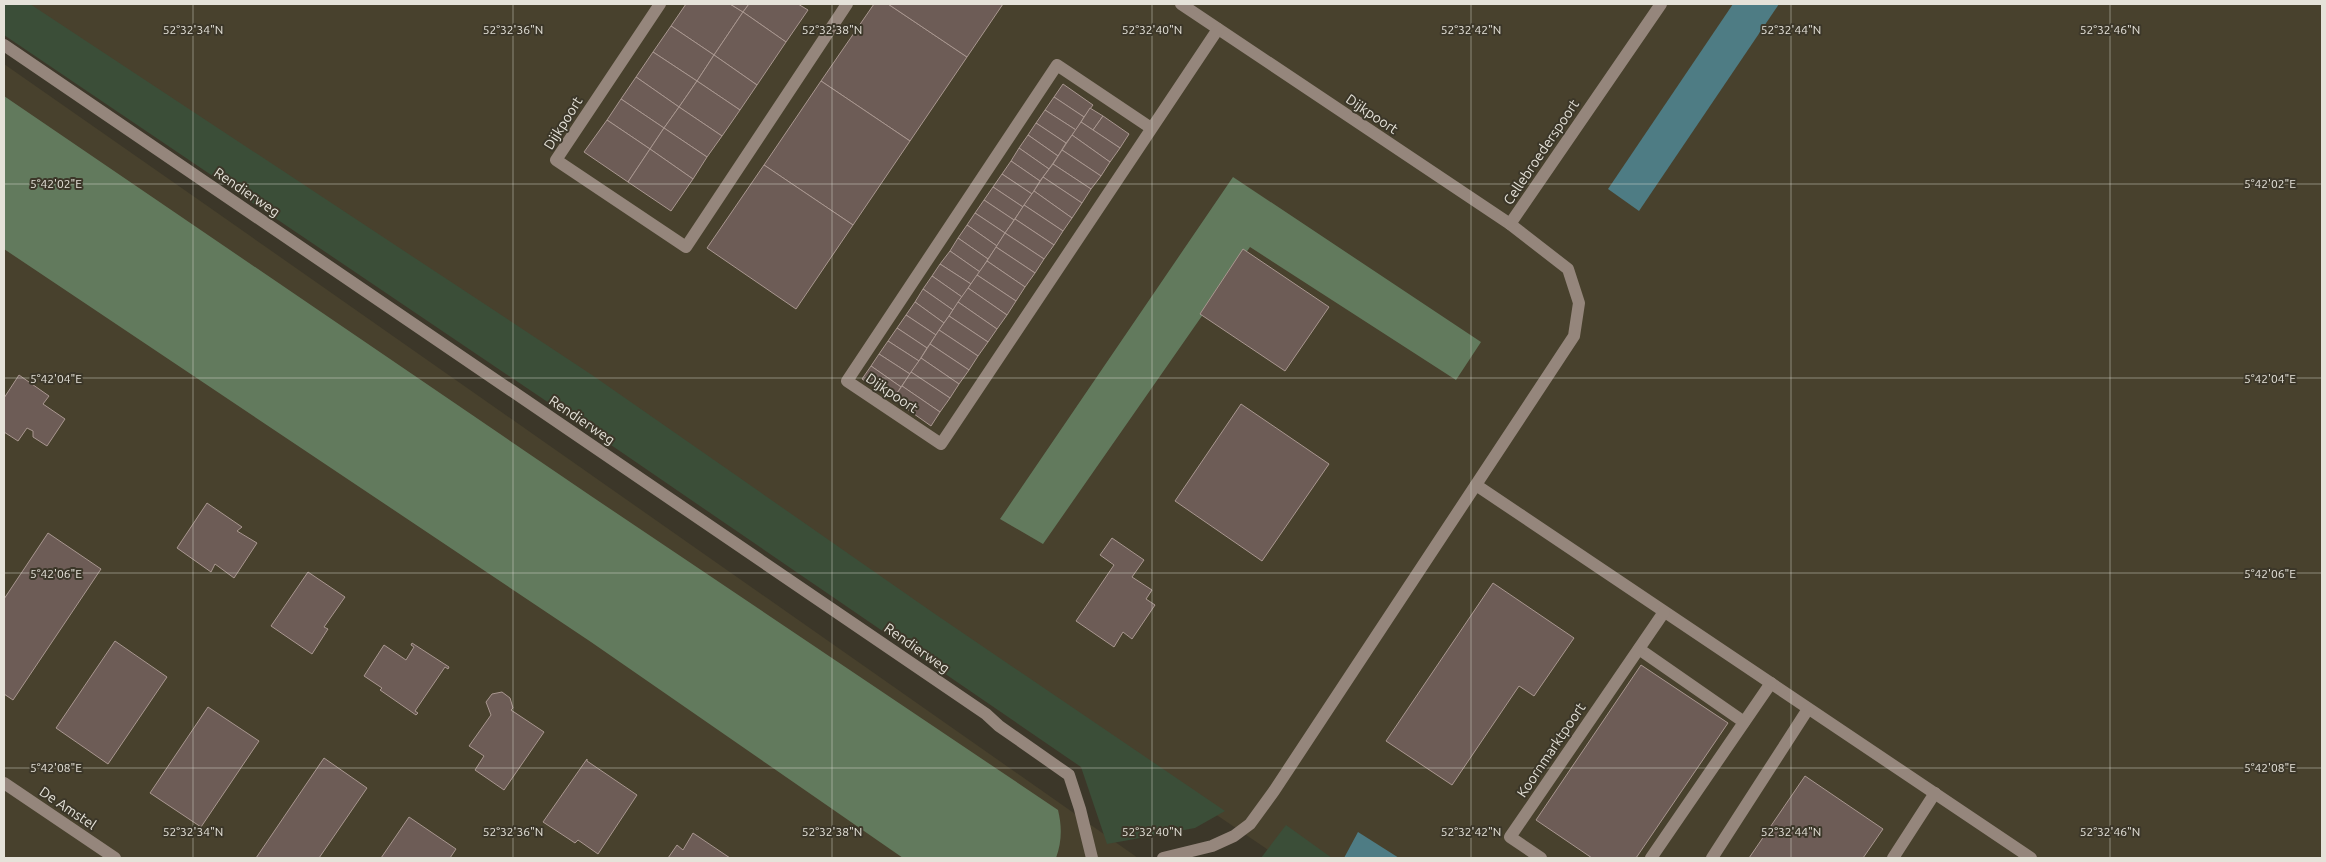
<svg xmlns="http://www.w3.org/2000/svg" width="2326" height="862" viewBox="0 0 2326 862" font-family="Ubuntu,sans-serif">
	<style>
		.built { fill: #48412d }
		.green { fill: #3b4e38 }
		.forest { fill: #627a5d }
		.water { fill: #4e7c84 }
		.building { fill: #6d5c56; stroke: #a99790 }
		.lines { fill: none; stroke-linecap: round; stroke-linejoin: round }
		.minor { stroke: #95867c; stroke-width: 12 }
		.ticks { fill: none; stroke: #e5e2d9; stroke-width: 1; stroke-opacity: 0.45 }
		.labels { text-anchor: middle; stroke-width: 4; stroke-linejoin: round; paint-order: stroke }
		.street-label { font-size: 14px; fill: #e5e2d9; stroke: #3c3729 }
		.ticks-label { font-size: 12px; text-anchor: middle; fill: #e5e2d9; stroke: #3c3729; stroke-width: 4; stroke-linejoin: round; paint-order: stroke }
	</style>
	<rect width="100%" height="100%" fill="#3c3729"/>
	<g class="built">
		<path d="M20 4H2322V858H1280Z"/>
		<path d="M4 64 196 198 1138 858H4Z"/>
	</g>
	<g class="green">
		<path d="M4 4H30L592 375 935 614 1225 811 1195 828 1107 844 1081 767 592 432 4 35Z"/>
		<path d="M1286 825 1332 858H1261Z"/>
	</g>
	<g class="forest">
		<path d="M4 96 591 496 1058 810C1062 826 1062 842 1056 858H903L591 642 4 249Z"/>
		<path d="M1233 177 1481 342 1456 380 1250 247 1043 544 1000 519Z"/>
	</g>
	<g class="water">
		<path d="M1733 4H1779L1639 211 1608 189Z"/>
		<path d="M1358 832 1399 858H1344Z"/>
	</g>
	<g class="building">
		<path d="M686 4H730L743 12 714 55 671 26Z"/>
		<path d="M730 4H749L743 12Z"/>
		<path d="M749 4H798L808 10 786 42 743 12Z"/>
		<path d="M874 4H888L967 57 910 141 821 81Z"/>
		<path d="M888 4H1003L967 57Z"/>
		<path d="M743 12 786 42 757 85 714 55Z"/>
		<path d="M671 26 714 55 697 81 653 52Z"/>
		<path d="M653 52 697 81 679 107 636 77Z"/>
		<path d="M714 55 757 85 740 110 697 81Z"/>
		<path d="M636 77 679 107 664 128 621 99Z"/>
		<path d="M697 81 740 110 722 136 679 107Z"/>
		<path d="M821 81 910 141 853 225 764 165Z"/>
		<path d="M1063 84 1093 105 1084 117 1054 97Z"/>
		<path d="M1054 97 1084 117 1076 130 1045 110Z"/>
		<path d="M621 99 664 128 650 149 607 120Z"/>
		<path d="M679 107 722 136 707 157 664 128Z"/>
		<path d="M1090 108 1103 116 1093 130 1081 122Z"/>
		<path d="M1045 110 1076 130 1066 143 1036 123Z"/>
		<path d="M1103 116 1129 134 1120 148 1093 130Z"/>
		<path d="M607 120 650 149 628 182 584 152Z"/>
		<path d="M1081 122 1120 148 1110 162 1072 135Z"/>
		<path d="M1036 123 1066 143 1058 156 1028 135Z"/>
		<path d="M664 128 707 157 693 179 650 149Z"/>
		<path d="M1028 135 1058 156 1049 169 1019 148Z"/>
		<path d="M1072 135 1110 162 1101 176 1062 150Z"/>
		<path d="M1019 148 1049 169 1040 181 1011 161Z"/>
		<path d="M650 149 693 179 671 211 628 182Z"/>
		<path d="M1062 150 1101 176 1091 189 1053 164Z"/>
		<path d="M1011 161 1040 181 1032 194 1002 174Z"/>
		<path d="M1053 164 1091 189 1082 203 1043 177Z"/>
		<path d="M764 165 853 225 796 309 707 248Z"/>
		<path d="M1002 174 1032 194 1023 207 993 187Z"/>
		<path d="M1043 177 1082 203 1072 218 1034 191Z"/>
		<path d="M993 187 1023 207 1014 220 984 200Z"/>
		<path d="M1034 191 1072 218 1063 231 1024 205Z"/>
		<path d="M984 200 1014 220 1005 233 975 213Z"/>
		<path d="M1024 205 1063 231 1054 245 1015 219Z"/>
		<path d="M975 213 1005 233 997 246 967 225Z"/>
		<path d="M1015 219 1054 245 1044 259 1005 233Z"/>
		<path d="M967 225 997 246 988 259 958 238Z"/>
		<path d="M1005 233 1044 259 1035 273 996 247Z"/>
		<path d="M958 238 988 259 980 272 950 251Z"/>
		<path d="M996 247 1035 273 1025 287 987 261Z"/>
		<path d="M1243 249 1329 307 1285 371 1200 314Z"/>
		<path d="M950 251 980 272 971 284 940 264Z"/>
		<path d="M987 261 1025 287 1016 301 977 275Z"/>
		<path d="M940 264 971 284 962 297 932 276Z"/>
		<path d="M977 275 1016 301 1007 315 968 288Z"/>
		<path d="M932 276 962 297 953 310 923 289Z"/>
		<path d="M968 288 1007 315 997 329 958 302Z"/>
		<path d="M923 289 953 310 944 323 915 302Z"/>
		<path d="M915 302 944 323 936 335 906 315Z"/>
		<path d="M958 302 997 329 988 342 949 316Z"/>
		<path d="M906 315 936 335 927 348 897 328Z"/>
		<path d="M949 316 988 342 978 356 939 330Z"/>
		<path d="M897 328 927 348 919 361 888 341Z"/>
		<path d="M939 330 978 356 969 370 930 344Z"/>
		<path d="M888 341 919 361 910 374 879 354Z"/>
		<path d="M930 344 969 370 959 384 921 358Z"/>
		<path d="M879 354 910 374 901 387 871 366Z"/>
		<path d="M921 358 959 384 950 398 911 372Z"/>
		<path d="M871 366 901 387 893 399 862 379Z"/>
		<path d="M911 372 950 398 940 412 902 386Z"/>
		<path d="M19 375 49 396 43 404 65 419 47 446 33 437V431L27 428 18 441 4 432V398Z"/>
		<path d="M902 386 940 412 931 426 893 399Z"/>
		<path d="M1241 404 1329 464 1262 561 1175 501Z"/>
		<path d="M207 503 242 527 237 531 257 543 234 578 215 564 211 572 177 548Z"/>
		<path d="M48 533 101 569 13 700 4 694V599Z"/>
		<path d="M1112 538 1144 560 1132 577 1152 590 1146 599 1155 605 1132 639 1123 632 1114 647 1076 621 1114 565 1100 555Z"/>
		<path d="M308 572 345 597 324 627 328 629 312 654 271 626Z"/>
		<path d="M1493 583 1574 638 1534 696 1519 686 1452 785 1386 741Z"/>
		<path d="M115 641 167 677 108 764 56 728Z"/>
		<path d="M412 643 449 667 448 669 445 667 415 711 418 713 416 715 380 690 382 688 364 676 384 645 406 660 414 647 411 645Z"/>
		<path d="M1641 665 1728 723 1636 858H1592L1536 820Z"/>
		<path d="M502 692 510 698 513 708 511 710 544 732 504 790 475 770 484 756 469 746 491 715 486 702 492 694Z"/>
		<path d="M208 707 259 741 201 827 150 793Z"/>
		<path d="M324 758 367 788 319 858H256Z"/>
		<path d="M587 759V761L637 795 598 854 578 840 575 843 543 822Z"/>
		<path d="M1805 776 1883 829 1863 858H1749Z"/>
		<path d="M409 817 456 849 450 858H381Z"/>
		<path d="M693 833 730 858H668L677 845 683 850Z"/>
	</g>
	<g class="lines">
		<g class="minor">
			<path d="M660 4 556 160 686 247 847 4"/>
			<path d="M1181 4 1510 224"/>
			<path d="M4 45 986 714 999 726 1069 775 1080 809 1092 858"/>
			<path d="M1151 128 1057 65 847 381 941 444 1218 29"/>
			<path d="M1476 485 2031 858"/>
			<path d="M1639 649 1744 722"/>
			<path d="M4 783 115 858"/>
			<path d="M1163 858 1212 846 1234 836 1250 824 1274 791 1574 336 1579 303 1568 269 1510 224 1661 4"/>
			<path d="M1541 858 1510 837 1664 612"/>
			<path d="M1651 858 1771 683"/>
			<path d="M1712 858 1808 709"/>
			<path d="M1893 858 1935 793"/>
		</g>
	</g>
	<path class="ticks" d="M193 4V858M513 4V858M832 4V858M1152 4V858M1471 4V858M1791 4V858M2110 4V858M4 184H2322M4 378H2322M4 573H2322M4 768H2322"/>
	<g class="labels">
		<g class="street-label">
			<text transform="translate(1372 114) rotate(34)" y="5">Dijkpoort</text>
			<text transform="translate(563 123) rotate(-58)" y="5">Dijkpoort</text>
			<text transform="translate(1541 152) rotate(-56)" y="5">Cellebroederspoort</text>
			<text transform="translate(247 192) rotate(34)" y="5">Rendierweg</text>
			<text transform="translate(892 393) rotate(34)" y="5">Dijkpoort</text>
			<text transform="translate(582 420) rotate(34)" y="5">Rendierweg</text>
			<text transform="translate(917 648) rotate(35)" y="5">Rendierweg</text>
			<text transform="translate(1551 750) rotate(-56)" y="5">Koornmarktpoort</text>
			<text transform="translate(68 808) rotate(34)" y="5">De Amstel</text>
		</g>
	</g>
	<g class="ticks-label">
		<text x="193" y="34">52°32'34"N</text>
		<text x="513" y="34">52°32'36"N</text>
		<text x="832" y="34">52°32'38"N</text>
		<text x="1152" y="34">52°32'40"N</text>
		<text x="1471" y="34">52°32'42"N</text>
		<text x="1791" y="34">52°32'44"N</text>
		<text x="2110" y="34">52°32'46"N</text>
		<text x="2270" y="188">5°42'02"E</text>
		<text x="56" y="188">5°42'02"E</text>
		<text x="2270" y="383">5°42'04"E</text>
		<text x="56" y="383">5°42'04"E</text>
		<text x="2270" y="578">5°42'06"E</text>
		<text x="56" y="578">5°42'06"E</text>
		<text x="2270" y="772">5°42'08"E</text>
		<text x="56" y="772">5°42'08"E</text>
		<text x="193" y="836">52°32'34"N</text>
		<text x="513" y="836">52°32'36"N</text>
		<text x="832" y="836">52°32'38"N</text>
		<text x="1152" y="836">52°32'40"N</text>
		<text x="1471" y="836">52°32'42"N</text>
		<text x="1791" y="836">52°32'44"N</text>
		<text x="2110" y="836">52°32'46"N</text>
	</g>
	<rect width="2326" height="862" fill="none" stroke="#e5e2d9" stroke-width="10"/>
</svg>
